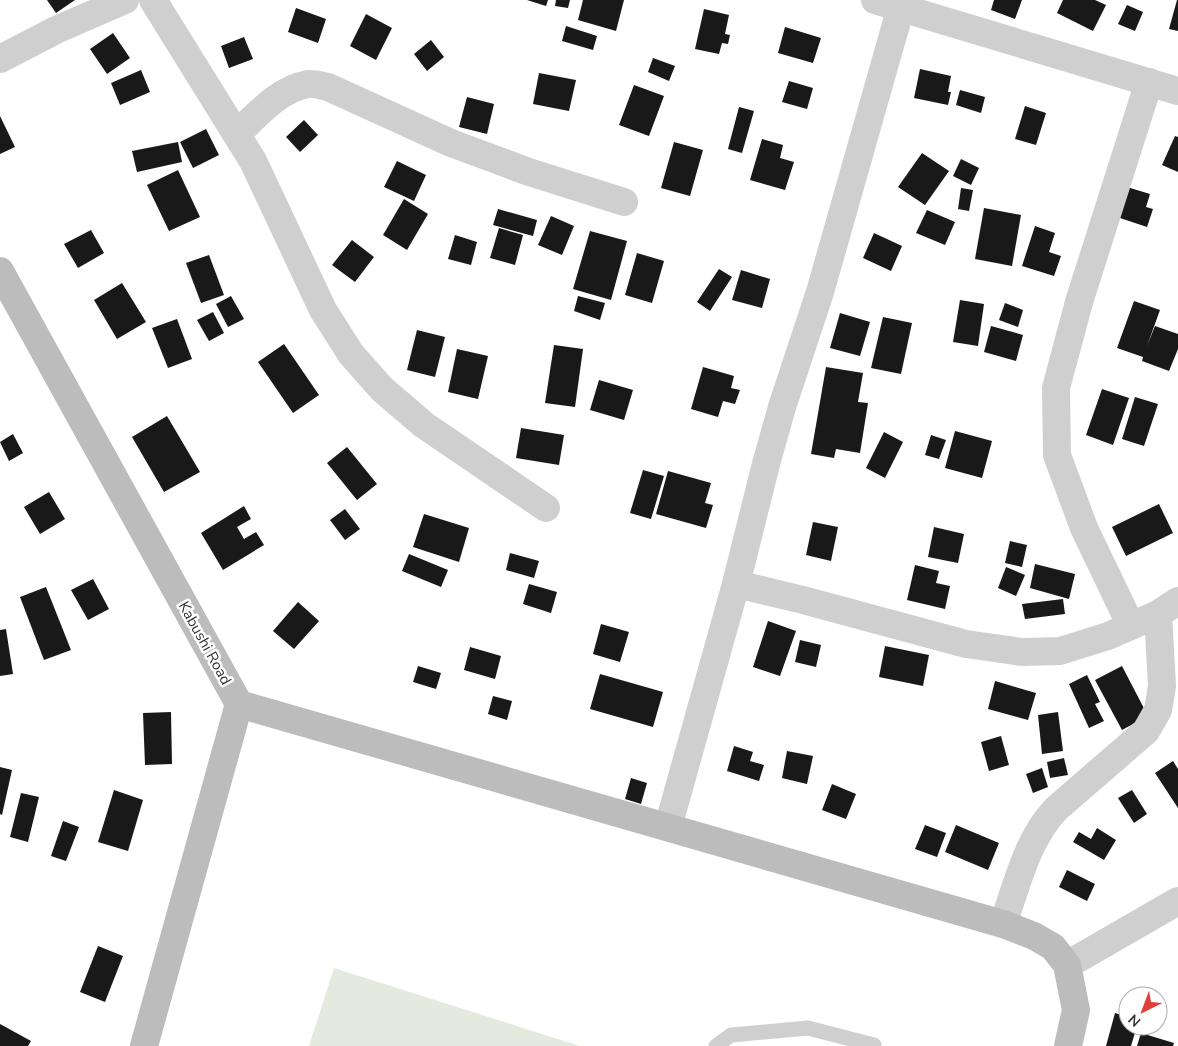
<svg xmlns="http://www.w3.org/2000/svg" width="1178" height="1046" viewBox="0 0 1178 1046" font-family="'Nunito Sans',sans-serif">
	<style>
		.green { fill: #e4ebde }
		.building { fill: #191919 }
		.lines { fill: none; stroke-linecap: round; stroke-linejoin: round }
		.lane { stroke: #cfcfcf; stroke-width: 15 }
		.street { stroke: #cfcfcf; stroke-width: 28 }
		.secondary { stroke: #bcbcbc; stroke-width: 28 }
		.labels { text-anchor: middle; stroke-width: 5; stroke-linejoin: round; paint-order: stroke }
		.street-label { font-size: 15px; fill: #323232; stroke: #fff }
	</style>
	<rect width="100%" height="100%" fill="#fff"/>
	<path class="green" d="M334 968 580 1046H309Z"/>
	<g class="building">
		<path d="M47 0H75L56 13Z"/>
		<path d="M527 0H548L546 6Z"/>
		<path d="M556 0H570L568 8 555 6Z"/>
		<path d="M583 0H624L616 31 578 20Z"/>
		<path d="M994 0H1022L1015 19 991 10Z"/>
		<path d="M1063 0H1095L1106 5 1093 31 1057 13Z"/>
		<path d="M1177 0H1178V31L1169 29Z"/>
		<path d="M1127 5 1143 12 1135 31 1118 24Z"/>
		<path d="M296 8 326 19 318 43 288 32Z"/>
		<path d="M704 9 729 15 725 34 730 35 728 44 722 43 719 54 695 49Z"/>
		<path d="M366 14 392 28 376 60 350 46Z"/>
		<path d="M566 26 597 36 593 50 562 41Z"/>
		<path d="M785 27 821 38 813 63 778 53Z"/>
		<path d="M113 33 130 58 107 74 90 49Z"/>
		<path d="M244 37 253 59 229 68 221 46Z"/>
		<path d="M431 40 444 57 427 71 414 54Z"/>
		<path d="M653 58 675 66 669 81 648 72Z"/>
		<path d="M920 69 951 76 948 92H951L948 105 914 98Z"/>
		<path d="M141 70 150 92 120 105 111 83Z"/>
		<path d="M539 73 576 80 569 111 533 104Z"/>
		<path d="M789 81 813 88 807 109 782 102Z"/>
		<path d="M634 85 664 96 649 136 619 125Z"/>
		<path d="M960 90 985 97 981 113 956 105Z"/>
		<path d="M467 97 494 104 487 134 459 127Z"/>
		<path d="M1025 106 1046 113 1036 145 1015 139Z"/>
		<path d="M739 107 754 111 742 153 728 149Z"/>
		<path d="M0 116 15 147 0 154Z"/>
		<path d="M304 120 318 135 300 152 286 137Z"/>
		<path d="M206 129 219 155 193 168 180 142Z"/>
		<path d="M1175 136 1178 137V172L1162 165Z"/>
		<path d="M762 139 783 145 780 158 794 162 785 190 750 180Z"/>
		<path d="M178 142 182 162 137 172 132 151Z"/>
		<path d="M674 142 703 150 690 196 661 188Z"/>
		<path d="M922 153 949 171 925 205 898 187Z"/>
		<path d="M961 159 979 168 971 185 953 176Z"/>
		<path d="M397 161 426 175 414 201 384 187Z"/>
		<path d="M178 170 200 217 169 231 147 185Z"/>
		<path d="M1127 187 1150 194 1146 207 1153 209 1147 227 1117 217Z"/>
		<path d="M961 188 973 190 969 211 958 209Z"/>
		<path d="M404 199 428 214 407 250 383 235Z"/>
		<path d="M984 208 1021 215 1012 266 975 259Z"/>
		<path d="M498 209 537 220 533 236 493 225Z"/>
		<path d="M927 210 955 222 945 245 916 233Z"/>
		<path d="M551 216 574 226 562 255 538 245Z"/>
		<path d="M1035 226 1055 233 1049 252 1061 256 1054 276 1022 266Z"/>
		<path d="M499 228 523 235 515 265 490 258Z"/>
		<path d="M91 230 104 253 78 268 64 244Z"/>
		<path d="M590 231 627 241 611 300 573 289Z"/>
		<path d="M874 233 902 246 891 271 863 258Z"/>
		<path d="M455 235 477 242 471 265 448 259Z"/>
		<path d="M352 240 374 257 355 282 332 265Z"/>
		<path d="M637 253 664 261 652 303 625 295Z"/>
		<path d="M209 255 224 295 201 303 186 263Z"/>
		<path d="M719 269 732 277 710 311 697 302Z"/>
		<path d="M741 270 770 279 762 308 732 300Z"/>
		<path d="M122 283 146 322 117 339 94 300Z"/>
		<path d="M231 296 244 319 228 327 216 304Z"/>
		<path d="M578 296 605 303 600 320 574 311Z"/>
		<path d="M960 300 984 304 978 346 953 342Z"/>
		<path d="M1134 301 1160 310 1147 346 1155 326 1178 334V349L1169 371 1142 361 1143 357 1117 348Z"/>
		<path d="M1005 303 1023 310 1018 327 999 320Z"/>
		<path d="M213 312 224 333 209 341 197 320Z"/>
		<path d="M840 313 870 322 860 356 830 348Z"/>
		<path d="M883 317 912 323 901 374 871 368Z"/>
		<path d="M177 319 192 359 168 368 152 328Z"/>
		<path d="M991 326 1023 335 1016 361 984 352Z"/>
		<path d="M417 330 445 337 435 377 407 370Z"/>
		<path d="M284 344 319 395 293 413 258 362Z"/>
		<path d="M554 345 583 349 575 407 545 403Z"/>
		<path d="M457 349 488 356 478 399 448 392Z"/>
		<path d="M703 367 734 376 731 388 740 390 735 404 723 401 718 417 691 409Z"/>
		<path d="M826 367 863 373 858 402 868 403 860 453 836 449 834 458 811 454Z"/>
		<path d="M599 380 633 390 624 420 590 410Z"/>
		<path d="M1102 389 1129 398 1113 445 1086 435Z"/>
		<path d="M1135 397 1158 404 1144 446 1122 439Z"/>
		<path d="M167 416 200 472 164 492 132 437Z"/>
		<path d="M521 428 564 435 559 465 516 458Z"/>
		<path d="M955 431 992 441 982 478 945 468Z"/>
		<path d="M884 432 903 442 885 478 866 468Z"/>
		<path d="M13 434 23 453 9 461 0 442Z"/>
		<path d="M931 435 946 440 939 459 925 455Z"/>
		<path d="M347 447 377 484 357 500 327 463Z"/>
		<path d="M643 470 664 476 651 519 630 513Z"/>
		<path d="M668 471 711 483 705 503 713 505 706 528 656 514Z"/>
		<path d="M49 492 65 519 40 534 24 507Z"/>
		<path d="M1159 504 1173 533 1126 556 1112 527Z"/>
		<path d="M244 506 251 519 237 527 244 539 256 532 264 545 223 570 201 533Z"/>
		<path d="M345 509 360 529 345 540 330 520Z"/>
		<path d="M424 514 469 528 459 562 413 547Z"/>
		<path d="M813 522 838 527 831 561 806 555Z"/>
		<path d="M934 527 964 534 958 563 928 557Z"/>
		<path d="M1010 541 1027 545 1022 567 1005 563Z"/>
		<path d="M510 553 539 561 534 578 506 570Z"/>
		<path d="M409 554 448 570 441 587 402 571Z"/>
		<path d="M1035 564 1075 574 1069 599 1030 588Z"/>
		<path d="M915 565 939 571 936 583 950 586 945 609 907 600Z"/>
		<path d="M1006 567 1025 575 1016 596 998 588Z"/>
		<path d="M93 579 109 609 88 620 71 590Z"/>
		<path d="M529 584 557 592 551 613 523 604Z"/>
		<path d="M46 587 71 650 44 660 20 597Z"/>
		<path d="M1063 599 1065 614 1025 619 1022 604Z"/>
		<path d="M298 602 319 621 294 649 273 631Z"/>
		<path d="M768 621 796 631 780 676 753 667Z"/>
		<path d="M601 624 629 632 620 662 593 654Z"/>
		<path d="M6 629 13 674 0 676V630Z"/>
		<path d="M800 640 821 645 816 667 795 662Z"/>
		<path d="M885 646 929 655 923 686 879 677Z"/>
		<path d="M470 647 501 656 495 679 464 670Z"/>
		<path d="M418 666 441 673 436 689 413 682Z"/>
		<path d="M1122 666 1148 716 1122 730 1095 680Z"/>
		<path d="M600 674 663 692 653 727 590 709Z"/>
		<path d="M1087 675 1100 702 1095 704 1104 721 1089 728 1069 684Z"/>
		<path d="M995 681 1036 693 1028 720 988 709Z"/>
		<path d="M493 696 512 701 507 720 488 714Z"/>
		<path d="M171 712 172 764 145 765 143 713Z"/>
		<path d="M1058 712 1063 751 1042 754 1038 715Z"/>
		<path d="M1001 736 1009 765 989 771 981 742Z"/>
		<path d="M734 746 753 752 750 761 764 765 759 781 727 771Z"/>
		<path d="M787 751 813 756 807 784 782 778Z"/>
		<path d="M1064 758 1068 775 1050 778 1047 762Z"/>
		<path d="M1173 761 1178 769V808L1155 773Z"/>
		<path d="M0 767 12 770 2 815 0 814Z"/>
		<path d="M1042 768 1048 787 1033 793 1026 774Z"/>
		<path d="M631 778 647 783 641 804 625 799Z"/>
		<path d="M832 784 856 794 846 819 822 810Z"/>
		<path d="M114 790 143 800 128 851 98 842Z"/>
		<path d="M1132 790 1147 814 1134 823 1118 798Z"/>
		<path d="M21 793 39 797 28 842 10 837Z"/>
		<path d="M63 821 79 827 66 861 51 856Z"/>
		<path d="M925 825 946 833 937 857 915 849Z"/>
		<path d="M956 825 999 843 988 870 945 852Z"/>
		<path d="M1097 828 1116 840 1104 860 1073 842 1079 832 1091 839Z"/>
		<path d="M1067 870 1095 884 1087 901 1059 887Z"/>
		<path d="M98 946 123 956 105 1002 80 992Z"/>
		<path d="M1115 1013 1128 1017V1026H1137L1131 1046H1106Z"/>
		<path d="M0 1024 31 1041 28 1046H0Z"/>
		<path d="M1141 1033 1174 1043 1173 1046H1137Z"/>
	</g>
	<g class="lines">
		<path class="lane" d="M716 1046 731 1035 808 1028 874 1045"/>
		<g class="street">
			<path d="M153 0 253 161 323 310 351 354 382 389 424 425 546 508"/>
			<path d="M875 0 1178 91"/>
			<path d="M0 59 56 30 125 0"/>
			<path d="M237 134C257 115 279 89 308 84 314 83 322 86 328 87L451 143 529 172 624 202"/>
			<path d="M736 584 803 600 966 644 1022 652 1060 651 1108 636 1158 614"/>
			<path d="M1131 626 1084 528 1057 455 1056 388 1079 302 1149 82"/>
			<path d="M668 827 736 584 766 464 782 407 820 292 903 0"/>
			<path d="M1003 924C1017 885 1027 839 1056 809L1146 731 1158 710 1162 686 1158 614 1178 601"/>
			<path d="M1067 965 1178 901"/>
		</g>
		<g class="secondary">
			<path d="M0 271 239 704 144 1046"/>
			<path d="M239 704 1003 924 1034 936 1053 947 1067 965 1076 1010 1068 1046"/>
		</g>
	</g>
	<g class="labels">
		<g class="street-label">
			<text transform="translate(205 643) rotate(61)" y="5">Kabushi Road</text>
		</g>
	</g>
	<g transform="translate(1143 1011) rotate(222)"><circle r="24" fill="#ffffff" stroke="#adadad"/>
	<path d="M0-4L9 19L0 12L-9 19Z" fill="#e23f3b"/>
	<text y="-8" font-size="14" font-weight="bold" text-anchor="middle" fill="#323232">N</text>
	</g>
</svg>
